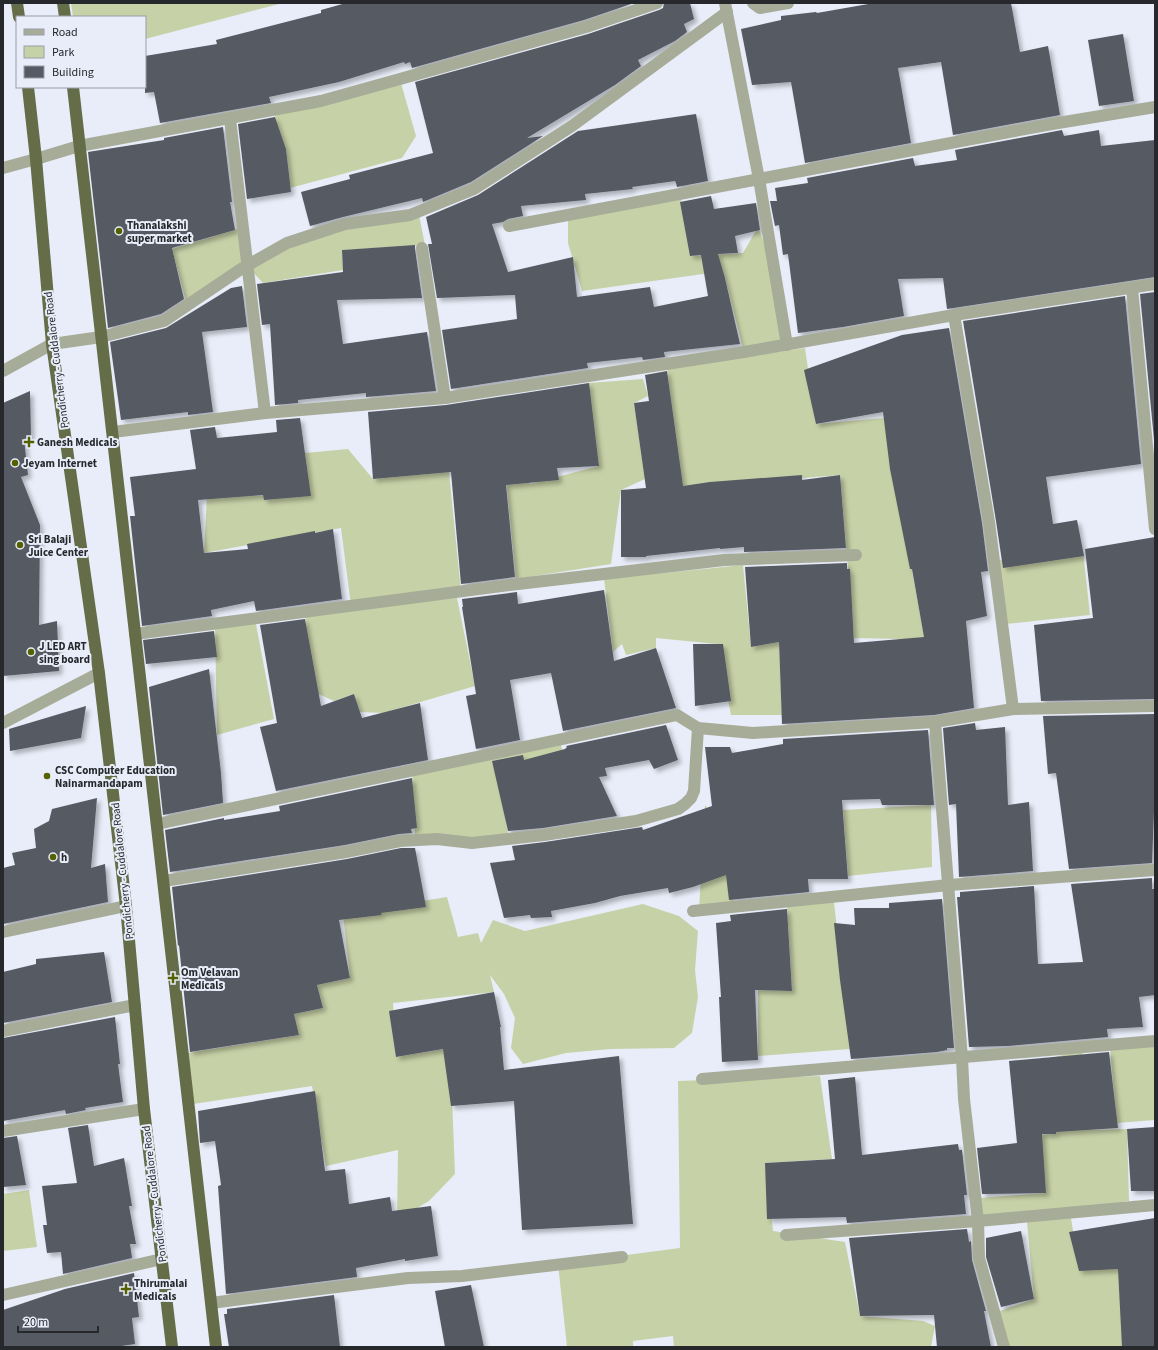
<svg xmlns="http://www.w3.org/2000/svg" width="1158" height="1350" viewBox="0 0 1158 1350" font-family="'Source Sans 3',sans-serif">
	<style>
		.green { fill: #c7d1a7 }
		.building { fill: #565a63; filter: url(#shadow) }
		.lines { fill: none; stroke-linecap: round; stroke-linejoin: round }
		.minor { stroke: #a7ac99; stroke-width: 12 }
		.trunk { stroke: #646c48; stroke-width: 12 }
		.poi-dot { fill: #556101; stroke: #e8edf9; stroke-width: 1.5 }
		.labels { text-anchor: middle; stroke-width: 4; stroke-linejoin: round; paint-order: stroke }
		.poi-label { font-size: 11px; font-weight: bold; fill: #26282c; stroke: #e8edf9; text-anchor: start }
		.street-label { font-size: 11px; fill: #26282c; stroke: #e8edf9 }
	</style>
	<defs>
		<filter id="shadow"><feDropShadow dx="3.5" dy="3.5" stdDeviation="2" flood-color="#0004"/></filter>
	</defs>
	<rect width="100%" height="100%" fill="#e8edf9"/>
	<g class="green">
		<path d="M71 3H283L145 39V17H73Z"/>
		<path d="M401 83 416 136 402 158 290 188 286 149 276 121 274 110Z"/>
		<path d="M680 194 691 256 743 253 758 227 766 247 786 341 744 352 725 278 703 274 582 291 568 243V215Z"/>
		<path d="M419 215 425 245 342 250 343 270 263 283 247 266 350 223Z"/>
		<path d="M238 229 242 266 187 305 172 249Z"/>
		<path d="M805 348 816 424 884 418 923 630 928 634 909 712 899 639 854 638 840 475 680 488 667 367Z"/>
		<path d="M643 379 648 396 634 403 645 479 621 490 611 564 516 579 505 470 524 466 530 484 599 466 588 383Z"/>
		<path d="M348 449 373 479 449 472 461 592 351 606 341 528 204 553 207 495 310 496 305 453Z"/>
		<path d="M1083 551 1090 615 1006 624 998 560Z"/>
		<path d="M743 565 751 647 779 642 782 715H731L717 644 656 638V648L626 655 622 644 613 652 604 579Z"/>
		<path d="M457 598 475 686 383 713 360 712 354 694 334 701 312 691 305 612Z"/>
		<path d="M255 619 274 719 217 735 215 624Z"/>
		<path d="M559 739 574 788 496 769 509 839 415 836 412 770Z"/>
		<path d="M705 805 721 827 734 903 699 910Z"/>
		<path d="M931 805 932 867 848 876 843 810Z"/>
		<path d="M447 897 458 937 478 933 481 943 493 920 525 931 643 904 679 916 698 931 695 970 698 997 692 1033 674 1048 611 1049 566 1053 523 1064 511 1048 515 1018 504 994 490 975 494 992 393 1003 396 1057 450 1048 455 1174 429 1201 397 1220 398 1150 326 1166 312 1086 193 1104 187 1053 299 1035 294 1014 323 1008 317 985 350 978 343 914Z"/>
		<path d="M834 902 850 1049 758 1056V990L792 991 787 907Z"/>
		<path d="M1155 1046V1120L1117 1123 1110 1049Z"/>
		<path d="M1082 1050 1090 1130 1127 1129 1129 1201 978 1221 980 1198 1046 1193 1038 1135 1055 1134 1051 1058Z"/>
		<path d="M820 1076 832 1159 765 1163 773 1231 845 1242 860 1316 923 1321 935 1326 931 1347H674L673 1336 633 1341V1347H567L558 1264 680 1248 678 1081Z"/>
		<path d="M29 1190 37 1247 3 1251V1194Z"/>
		<path d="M1070 1212 1079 1268H1135L1127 1347H1006L994 1313 1034 1299 1027 1222Z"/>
	</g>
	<g class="building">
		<path d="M346 3H634L584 20 412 68 410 62 405 64 404 62 339 82 269 97 271 103 160 123 154 92 145 93V56L217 44 216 40 321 13V10Z"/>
		<path d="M664 3H690L694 19 684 24 687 32 675 41 638 60 641 66 615 85 527 138 543 136 471 182 423 202 422 198 343 217 310 226 301 192 350 179 349 175 433 153 415 82 588 34 659 10 663 8Z"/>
		<path d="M874 3H1011L1020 52 1048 46 1060 115 953 135 941 62 898 68 911 143 805 163 791 82 752 85 741 29 781 20V16L816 12 817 13Z"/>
		<path d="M1123 34 1134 101 1099 106 1088 40Z"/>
		<path d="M696 114 708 181 677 187 676 183 675 181 632 187 633 189 585 194 586 200 521 206 523 216 508 219 503 222 492 224 508 272 573 257 577 297 650 287 654 307 708 296 701 255 690 256 680 202 711 196 714 209 756 203 760 230 735 236 738 253 718 254 725 278 740 344 664 352 665 357 643 360 642 357 587 363 588 368 451 389 442 330 517 319 515 295 437 298 428 244H432L426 217 478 195 578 131Z"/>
		<path d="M275 117 286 149 291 192 247 199 238 124Z"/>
		<path d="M223 127 232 202H230L235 230 172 248 184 299 161 314 108 328 88 152 164 140V138Z"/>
		<path d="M1062 130 1064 136 1099 130 1101 146 1155 140V277L947 309 943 278 898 279 904 316 843 327 798 333 788 254 783 255 779 225 775 226 770 201H777L775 188 808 183 807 178 913 158 915 166 957 160 955 150Z"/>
		<path d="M415 245V249L422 298 337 300 343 344 427 332 436 391 366 397V393L298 400V403L275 405 270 324 262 325 257 284 343 272 342 250Z"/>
		<path d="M242 286 247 327 202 332 213 412 188 415V412L121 420 110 342 166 328 231 288Z"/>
		<path d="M1155 292V450L1140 294Z"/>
		<path d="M1125 296 1141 464 1046 477 1053 524 1077 520 1084 556 1003 568 996 521 963 321Z"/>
		<path d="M949 328 982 523 988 571 981 572 987 616 966 621 974 708 934 715 782 724 779 642 751 647 745 567 847 563V569H850L854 643 924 637 912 569H910L890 469 883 412 816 424 804 370 902 335Z"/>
		<path d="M667 371 683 486 710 482 802 475V480L840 475 846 548 744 552V547L720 549V548L646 556V557H621V490L646 488 634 403 649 401 645 375Z"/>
		<path d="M589 383 599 466 557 468 559 480 506 485 515 577 461 584 451 472 373 479 368 412 446 405Z"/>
		<path d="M30 391 31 437 24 439 28 475 21 477 40 525 39 625 57 621 59 671 3 676V403Z"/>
		<path d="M300 418 311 496 264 500 263 495 198 500 204 553 248 549 247 544 315 531V533L333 529 342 599 256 611 254 601 211 610 212 616 142 626 130 516H135L130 477 196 469 190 430 215 427 217 438 277 432 276 420Z"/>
		<path d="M1155 537V699L1041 701 1034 625 1093 618 1085 549Z"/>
		<path d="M604 590 614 661 656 648 676 708 563 731 551 673 510 680 520 740 476 749 466 696 476 694 462 607H463L462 599 517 592 518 604Z"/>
		<path d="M305 619 321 706 354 694 362 718 420 703 428 760 276 791 260 727 277 723 260 625Z"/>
		<path d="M214 631 217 657 146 664 143 640Z"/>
		<path d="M693 644H723L731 701 695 706Z"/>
		<path d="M209 669 221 773 223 803 163 815 149 687Z"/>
		<path d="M86 706 81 738 10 751 9 729Z"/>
		<path d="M1155 714V785L1152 863 1069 869 1056 773 1048 774 1043 716Z"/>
		<path d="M975 723 976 730 1005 727 1008 805 1029 802 1033 871 959 877 956 804 949 805 943 728Z"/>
		<path d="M666 725 678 760 654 769 649 760 605 768 607 776 599 777 617 816 543 828 508 831 492 761 523 755 524 760 565 749 567 747 566 746Z"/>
		<path d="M928 730 934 805H882L880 799 842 800 848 879H808L809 892 729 900 726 875 693 887 669 893 668 888 620 896 595 903 551 911 552 917 531 918 530 915 504 918 490 863 515 860 512 846 545 842 642 827 643 830 712 806 705 747H730L732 753 783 744V739Z"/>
		<path d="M412 778 417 828 411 829 412 833 399 834 345 845 170 872 165 830 224 818V820L280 811 279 806Z"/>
		<path d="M97 798 91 868 105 864 108 902 3 924V868L15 865 12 853 36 848 34 829 49 821 52 809Z"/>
		<path d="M401 848H415L426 907 381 913 382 915 339 920 350 978 317 985 323 1008 294 1014 299 1035 190 1052 179 945 178 946 172 887 347 859Z"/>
		<path d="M1152 878V889H1155V995L1139 997 1143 1027 1107 1029 1108 1037 1008 1046 969 1047 957 897H960V892L1034 886 1038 964 1083 962 1071 884Z"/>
		<path d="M942 899 954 1048H947V1050L937 1052 851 1059 840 980 834 923 855 925 854 908H889V903Z"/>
		<path d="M787 909 792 991 755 990 758 1060 722 1062 719 997H721L716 923 731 921 730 915Z"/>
		<path d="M104 952 112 1002 3 1023V972L36 964V959Z"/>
		<path d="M494 992 501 1027H500L504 1070 619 1056 633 1224 522 1230 514 1101 451 1106 443 1049 396 1057 389 1011Z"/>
		<path d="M115 1017 120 1064H118L123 1102 85 1108 86 1110 66 1114 65 1110 3 1121V1038Z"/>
		<path d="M1109 1052 1118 1128 1056 1132V1134H1042L1046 1193 982 1194 977 1148 1017 1143 1009 1061Z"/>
		<path d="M855 1077 862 1155 958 1144 959 1150H962L967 1195H964L966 1214 847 1223 846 1217 767 1219 765 1163 835 1159 828 1080Z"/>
		<path d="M315 1091 325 1171 345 1169 349 1204 390 1197 392 1211 431 1206 438 1256 405 1261V1259L356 1268 357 1277 226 1294 218 1186 221 1185 215 1141 200 1143 198 1111Z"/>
		<path d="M88 1125 94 1166 124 1158 132 1206H129L136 1244H130L132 1258 63 1274 61 1252 47 1253 43 1225H47L42 1186 77 1183 68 1128Z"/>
		<path d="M1155 1127V1191H1131L1127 1129Z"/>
		<path d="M17 1136 26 1185 3 1187V1138Z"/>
		<path d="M1155 1218V1347H1122L1118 1269 1079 1271 1069 1232Z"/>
		<path d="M967 1229 969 1242 971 1241 972 1260 986 1311H984L991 1347H937L934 1315 860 1316 849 1238Z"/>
		<path d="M1021 1231 1034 1299 1001 1307 986 1257V1238Z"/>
		<path d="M134 1273 139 1317 132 1318 135 1344 115 1347H3V1310L65 1289Z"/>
		<path d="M471 1285 484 1347H445L435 1291Z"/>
		<path d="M334 1295 340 1347H229L224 1314H227V1309Z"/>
	</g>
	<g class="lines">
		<g class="minor">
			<path d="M725 3 759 179 787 345"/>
			<path d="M753 3 760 8 788 3"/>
			<path d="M230 119 265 413"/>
			<path d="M3 168 36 159 79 146 321 101 586 27 657 3"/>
			<path d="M509 226 1052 124 1155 107"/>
			<path d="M422 248 445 398"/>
			<path d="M1132 288 1155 529"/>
			<path d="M954 315 989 522 1013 709"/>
			<path d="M3 371 52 344 101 337 164 321 241 269 287 243 345 224 410 215 474 189 572 126 727 12"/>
			<path d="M113 432 265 413 445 398 744 352 954 315 1155 284"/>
			<path d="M135 634 518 584 724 560 856 555"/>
			<path d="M935 722 962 1058 964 1099 978 1221 979 1258 1004 1347"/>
			<path d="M3 723 99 673"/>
			<path d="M157 824 677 715 698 728 753 733 935 722 1013 709 1155 706"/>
			<path d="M164 881 346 852 400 841 437 839 472 843 544 835 636 821 678 809 685 804 691 798 694 791 698 728"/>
			<path d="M693 911 949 885 1155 870"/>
			<path d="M3 932 126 906"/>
			<path d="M3 1031 135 1005"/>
			<path d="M702 1079 1155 1041"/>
			<path d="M3 1131 144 1109"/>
			<path d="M786 1235 978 1221 1155 1205"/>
			<path d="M3 1295 162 1259"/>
			<path d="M211 1303 408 1278 462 1276 622 1257"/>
		</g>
		<g class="trunk">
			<path d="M17 3 19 17"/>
			<path d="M63 3 65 17"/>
			<path d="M28 87 36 159 52 344 99 673 126 906 144 1109 172 1347"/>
			<path d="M73 87 216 1347"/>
		</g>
	</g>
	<g class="poi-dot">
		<circle cx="119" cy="231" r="4"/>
		<path d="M27 436h4v4h4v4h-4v4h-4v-4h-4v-4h4z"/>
		<circle cx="15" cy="463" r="4"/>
		<circle cx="20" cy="545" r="4"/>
		<circle cx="31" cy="652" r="4"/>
		<circle cx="47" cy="776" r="4"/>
		<circle cx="53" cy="857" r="4"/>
		<path d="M171 972h4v4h4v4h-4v4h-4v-4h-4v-4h4z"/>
		<path d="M124 1283h4v4h4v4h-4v4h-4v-4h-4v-4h4z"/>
	</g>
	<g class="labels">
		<g class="poi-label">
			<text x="127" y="229">Thanalakshi<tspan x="127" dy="13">super market</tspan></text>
			<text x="37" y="446">Ganesh Medicals</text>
			<text x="23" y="467">Jeyam Internet</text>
			<text x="28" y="543">Sri Balaji<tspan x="28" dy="13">Juice Center</tspan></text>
			<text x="39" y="650">J LED ART<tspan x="39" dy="13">sing board</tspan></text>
			<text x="55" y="774">CSC Computer Education<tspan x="55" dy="13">Nainarmandapam</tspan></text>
			<text x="61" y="861">h</text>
			<text x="181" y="976">Om Velavan<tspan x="181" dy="13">Medicals</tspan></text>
			<text x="134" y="1287">Thirumalai<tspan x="134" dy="13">Medicals</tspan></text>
		</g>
		<g class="street-label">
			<text transform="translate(56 360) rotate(-97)" y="4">Pondicherry - Cuddalore Road</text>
			<text transform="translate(122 871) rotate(-96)" y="4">Pondicherry - Cuddalore Road</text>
			<text transform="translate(154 1194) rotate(-97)" y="4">Pondicherry - Cuddalore Road</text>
		</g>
	</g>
	<rect width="1158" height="1350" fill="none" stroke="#26282c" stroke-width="8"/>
	<rect x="16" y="16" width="130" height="72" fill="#e8edf9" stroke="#9a9ea7"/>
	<rect x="24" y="29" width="20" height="6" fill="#a7ac99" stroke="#9a9ea7"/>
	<text x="52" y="36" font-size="12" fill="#26282c">Road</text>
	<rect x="24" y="46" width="20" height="12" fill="#c7d1a7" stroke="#9a9ea7"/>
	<text x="52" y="56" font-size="12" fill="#26282c">Park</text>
	<rect x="24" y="66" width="20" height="12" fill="#565a63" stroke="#9a9ea7"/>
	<text x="52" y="76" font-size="12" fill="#26282c">Building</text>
	<path d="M18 1326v6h80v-6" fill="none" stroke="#26282c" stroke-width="2"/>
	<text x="24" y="1326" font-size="12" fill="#26282c" stroke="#e8edf9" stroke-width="3" paint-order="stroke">20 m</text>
</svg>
